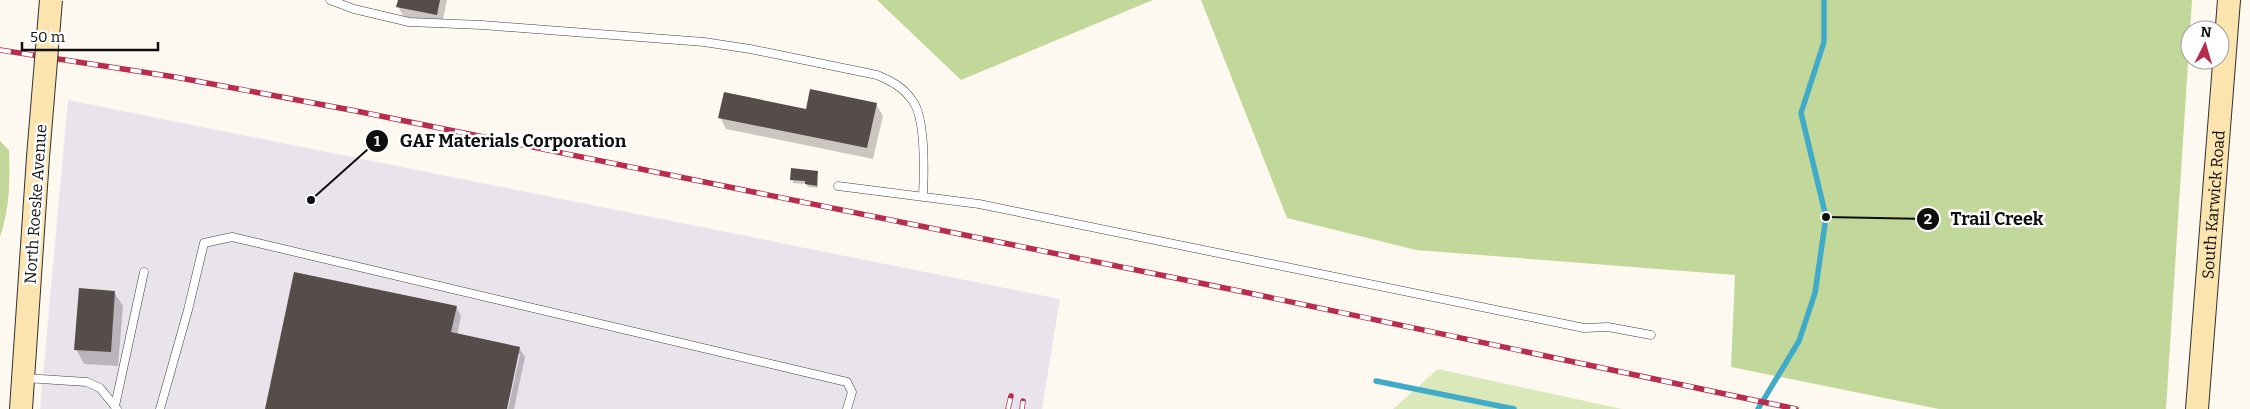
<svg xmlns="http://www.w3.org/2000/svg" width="2250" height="409" viewBox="0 0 2250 409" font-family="Bitter,serif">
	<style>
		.industrial { fill: #e9e3ec }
		.green { fill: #dae8ba }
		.forest { fill: #c2d89a }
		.shadow { fill: #0003 }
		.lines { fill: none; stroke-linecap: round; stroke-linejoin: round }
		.stream { stroke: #40abc8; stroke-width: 5.5 }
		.building { fill: #564d4b }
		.lane-casing { stroke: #414141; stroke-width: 9 }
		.secondary-casing { stroke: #303030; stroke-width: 24 }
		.lane { stroke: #fff; stroke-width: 8 }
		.secondary { stroke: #fbe4ae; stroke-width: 22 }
		.rail-casing { stroke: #b82c4d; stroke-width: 5.5 }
		.rail { stroke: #fff; stroke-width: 4; stroke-dasharray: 11; stroke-linecap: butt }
		.secondary-bridge-casing { stroke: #303030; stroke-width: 24; stroke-linecap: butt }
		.secondary-bridge { stroke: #fbe4ae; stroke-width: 22 }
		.labels { text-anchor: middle; stroke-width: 5; stroke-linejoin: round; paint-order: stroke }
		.street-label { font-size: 16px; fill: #0e0e0e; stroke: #fff }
		.leader { fill: none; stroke: #0e0e0e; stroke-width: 2 }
		.callout-dot { fill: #0e0e0e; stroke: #fff; stroke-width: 2 }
		.mark-label { font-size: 15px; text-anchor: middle; font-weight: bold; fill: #fff }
		.callout-label { font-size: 18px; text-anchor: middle; font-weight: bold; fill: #0e0e0e; stroke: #fff; stroke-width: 5; stroke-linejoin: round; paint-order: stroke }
	</style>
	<rect width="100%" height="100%" fill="#fef9f0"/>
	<path class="industrial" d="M68 100 1060 299 1042 409H40Z"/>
	<path class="green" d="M1438 369 1622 409H1393Z"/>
	<g class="forest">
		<path d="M877 0H1153L961 80Z"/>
		<path d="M1201 0H2192L2166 409H1939L1731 367 1735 275 1416 250 1287 218Z"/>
		<path d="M0 141 9 150C10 181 10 207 0 237Z"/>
	</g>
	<g class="shadow">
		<path d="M399 0H447L442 24 403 16 398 6Z"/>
		<path d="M876 104 883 116 873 159 726 129 720 117Z"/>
		<path d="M792 170 817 172 818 188 808 187 806 184 793 183Z"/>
		<path d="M114 292 123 306 118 366 84 364 76 349Z"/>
		<path d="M456 307 461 316 457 335 519 348 525 357 514 409H508L520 354H517L506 409H266Z"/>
	</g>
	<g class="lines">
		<g class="stream">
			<path d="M1376 381 1514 409"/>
			<path d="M1758 409 1799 341 1815 293 1826 217 1801 113 1824 42V0"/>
		</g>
	</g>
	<g class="building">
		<path d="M398 0H440L437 15 396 7Z"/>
		<path d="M810 89 877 103 867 148 718 118 724 92 806 109Z"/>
		<path d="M791 168 818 171 817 186 805 184V181L790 180Z"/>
		<path d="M294 272 457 306 451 332 520 347 507 409H265Z"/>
		<path d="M79 288 115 291 111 352 74 350Z"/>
	</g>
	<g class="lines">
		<g class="lane-casing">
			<g id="lane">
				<path d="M330 0 354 9 409 22 482 25 704 42 750 49 877 75C891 81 903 87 912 100 926 117 924 174 923 196"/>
				<path d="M838 186 979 204 1584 328 1608 327 1651 335"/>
				<path d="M25 378 87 382 100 388 117 409"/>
				<path d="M115 406 144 272"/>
				<path d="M160 409 188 310 204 243 232 237 847 382 852 392 847 409"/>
			</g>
		</g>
		<g class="secondary-casing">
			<g id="secondary">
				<path d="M21 409 38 157"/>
				<path id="s1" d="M2197 409 2229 0"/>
			</g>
		</g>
		<use href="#lane" class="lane"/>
		<use href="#secondary" class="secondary"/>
		<g class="rail-casing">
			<g id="rail">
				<path d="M0 50 175 77 356 111 1249 293 1796 409"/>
				<path d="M1008 409 1011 396"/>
				<path d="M1022 409 1023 401"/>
			</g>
		</g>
		<use href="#rail" class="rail"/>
		<g class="secondary-bridge-casing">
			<path id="secondary-bridge" d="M38 157 51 0"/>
		</g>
		<use href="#secondary-bridge" class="secondary-bridge"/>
	</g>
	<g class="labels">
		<g class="street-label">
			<text transform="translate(35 204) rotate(-86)" y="6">North Roeske Avenue</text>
			<text dy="6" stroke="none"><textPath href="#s1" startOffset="205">South Karwick Road</textPath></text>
		</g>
	</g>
	<path class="leader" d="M311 200L377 141M1826 217L1928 219"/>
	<g class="callout-dot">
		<circle cx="311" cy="200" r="5"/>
		<circle cx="1826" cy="217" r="5"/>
		<circle cx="377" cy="141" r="12"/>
		<circle cx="1928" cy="219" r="12"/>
	</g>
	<g class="mark-label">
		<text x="377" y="146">1</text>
		<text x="1928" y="224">2</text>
	</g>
	<g class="callout-label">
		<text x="513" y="147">GAF Materials Corporation</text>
		<text x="1997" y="225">Trail Creek</text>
	</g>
	<g transform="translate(2205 45) rotate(5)"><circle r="24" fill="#ffffff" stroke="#9f9f9f"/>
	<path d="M0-4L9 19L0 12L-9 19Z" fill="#b82c4d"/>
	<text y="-8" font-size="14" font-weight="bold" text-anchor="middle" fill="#0e0e0e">N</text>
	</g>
	<path d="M22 42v8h136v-8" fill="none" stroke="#0e0e0e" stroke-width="2.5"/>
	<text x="30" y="42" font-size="15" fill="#0e0e0e" stroke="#ffffff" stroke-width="4" paint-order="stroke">50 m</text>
</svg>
